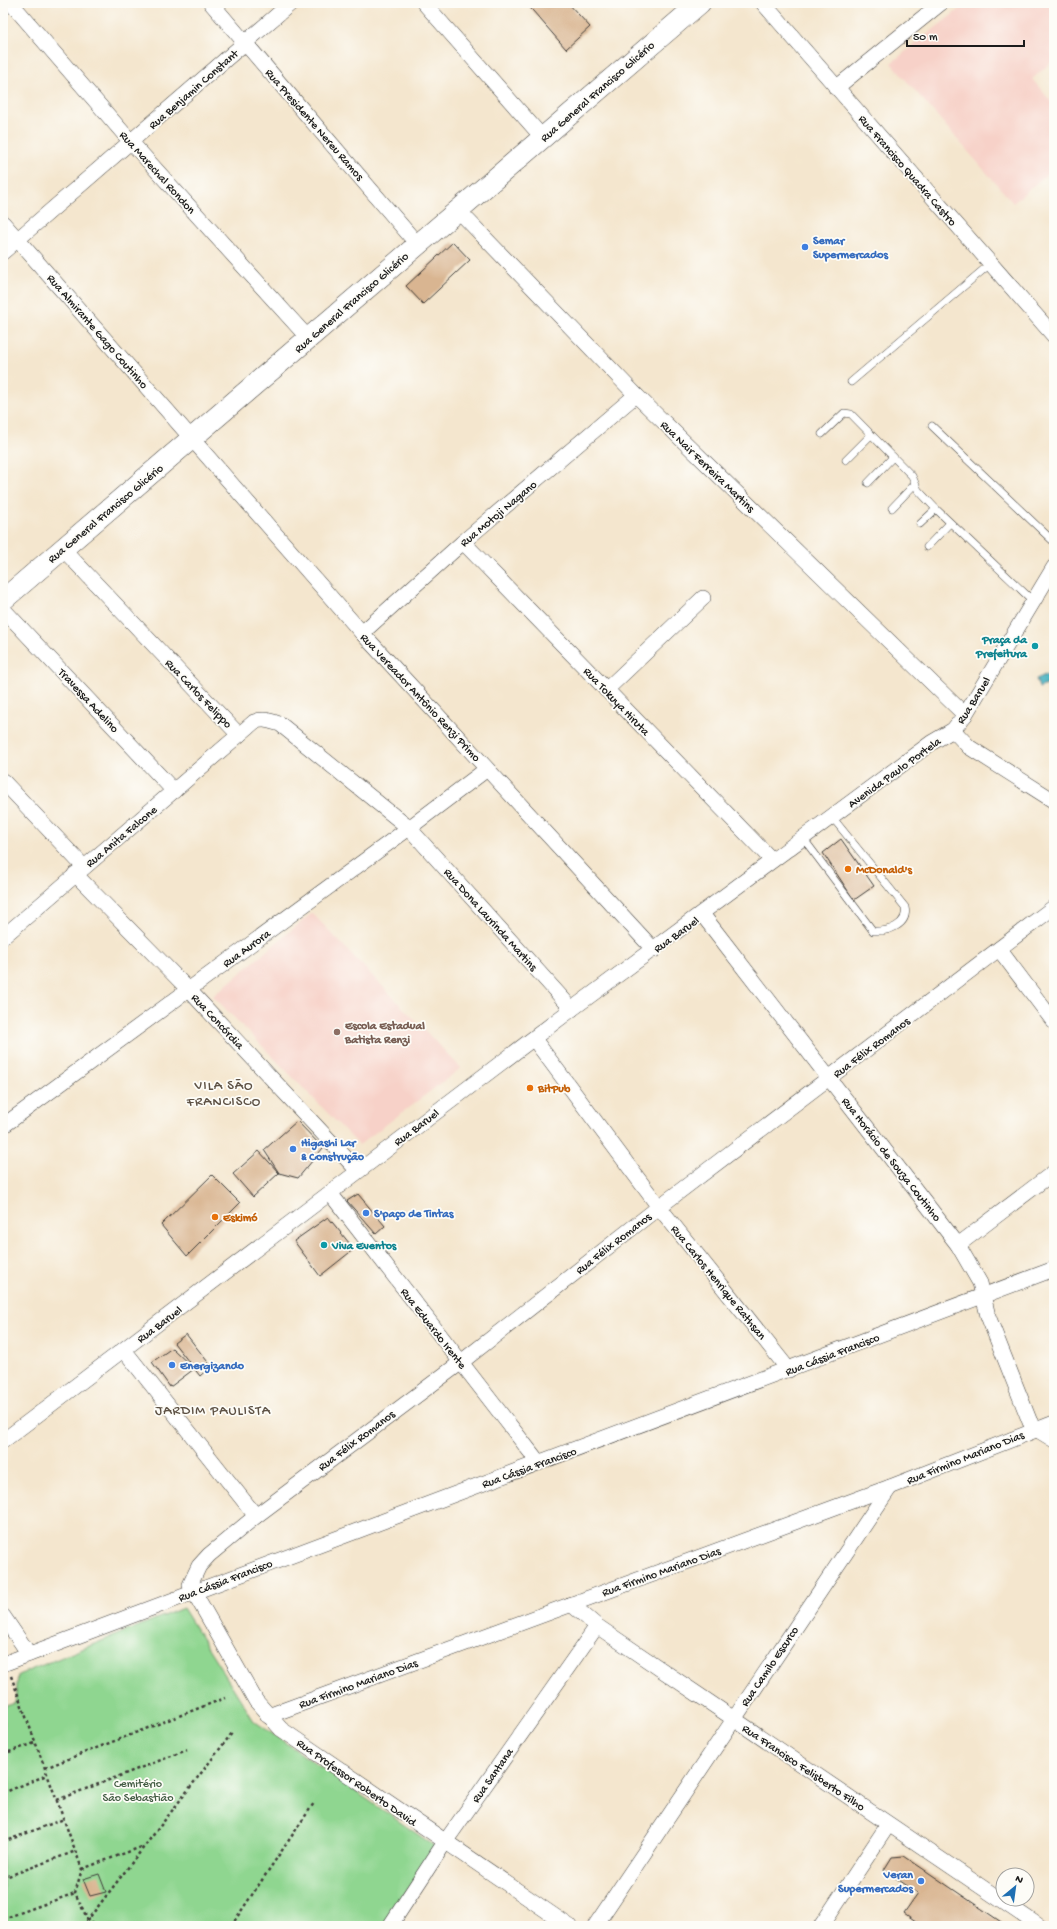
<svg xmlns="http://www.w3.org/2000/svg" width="1057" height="1929" viewBox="0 0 1057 1929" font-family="'Gochi Hand',sans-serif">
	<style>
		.built { fill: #f7d1c8 }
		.green { fill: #8fd690; stroke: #567956 }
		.water { fill: #41aebe; stroke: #2e656d }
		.building { fill: #d9b591 }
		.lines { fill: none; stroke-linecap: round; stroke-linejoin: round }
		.service-casing { stroke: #3c3a37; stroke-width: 8 }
		.minor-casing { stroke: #3c3a37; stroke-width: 16 }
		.secondary-casing { stroke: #3c3a37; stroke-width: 22 }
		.path { stroke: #3c3a37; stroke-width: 2.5; stroke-dasharray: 3 3; stroke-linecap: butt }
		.service { stroke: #fff; stroke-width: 7 }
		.minor { stroke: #fff; stroke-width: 15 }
		.secondary { stroke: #fff; stroke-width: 21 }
		.shop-dot { fill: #3f7fe0; stroke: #fdfcf7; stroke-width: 1.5 }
		.culture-dot { fill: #0f9aa8; stroke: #fdfcf7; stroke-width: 1.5 }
		.food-dot { fill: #e8710a; stroke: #fdfcf7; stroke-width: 1.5 }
		.education-dot { fill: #8d6e63; stroke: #fdfcf7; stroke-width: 1.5 }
		.labels { text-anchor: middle; stroke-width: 3.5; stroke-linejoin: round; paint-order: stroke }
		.street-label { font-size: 12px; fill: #1c1c1c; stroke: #fdfcf7 }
		.shop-label { font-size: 12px; font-weight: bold; fill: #366cbe; stroke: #fdfcf7; text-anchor: start }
		.culture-label { font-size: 12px; font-weight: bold; fill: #0d838f; stroke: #fdfcf7; text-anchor: end }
		.food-label { font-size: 12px; font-weight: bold; fill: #c56008; stroke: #fdfcf7; text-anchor: start }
		.education-label { font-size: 12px; font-weight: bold; fill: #785e54; stroke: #fdfcf7; text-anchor: start }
		.park-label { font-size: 12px; fill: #445d45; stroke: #fdfcf7 }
		.quarter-label { font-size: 14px; letter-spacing: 1px; fill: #5e5245; stroke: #fdfcf7 }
	</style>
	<rect width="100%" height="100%" fill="#fdfcf7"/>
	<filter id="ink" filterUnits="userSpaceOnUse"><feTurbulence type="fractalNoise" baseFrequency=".025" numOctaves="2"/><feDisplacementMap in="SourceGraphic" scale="8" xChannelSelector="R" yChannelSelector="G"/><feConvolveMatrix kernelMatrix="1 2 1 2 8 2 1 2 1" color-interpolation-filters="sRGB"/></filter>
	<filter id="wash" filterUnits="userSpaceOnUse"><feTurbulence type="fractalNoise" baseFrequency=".012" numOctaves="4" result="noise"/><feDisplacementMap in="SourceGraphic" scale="16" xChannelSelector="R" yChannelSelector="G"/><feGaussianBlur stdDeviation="0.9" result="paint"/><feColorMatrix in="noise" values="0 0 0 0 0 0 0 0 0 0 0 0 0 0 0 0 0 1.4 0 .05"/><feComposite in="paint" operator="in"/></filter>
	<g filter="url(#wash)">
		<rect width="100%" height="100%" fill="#f4e6ce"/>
		<g class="built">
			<path d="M967 3H1054V60L1032 79 1054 105V168L1013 203 891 63Z"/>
			<path d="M312 913 461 1068 359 1145 213 996Z"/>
		</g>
		<path class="green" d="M183 1608 254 1721 436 1847 383 1926H3V1707L15 1703 18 1675Z"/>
		<path class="water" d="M1054 671V682L1039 688 1036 679Z"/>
		<g id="blocks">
			<g class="building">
				<path d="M526 3H568L590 27 566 49Z"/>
				<path d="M453 242 470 260 423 304 406 286Z"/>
				<path d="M841 839 874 886 854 900 823 853Z"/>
				<path d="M297 1121 323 1148 298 1178 279 1173 264 1150Z"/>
				<path d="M259 1151 279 1173 253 1197 233 1174Z"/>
				<path d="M212 1175 240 1203 187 1256 161 1225Z"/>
				<path d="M358 1194 385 1226 376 1234 347 1201Z"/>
				<path d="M328 1217 354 1249 320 1276 294 1241Z"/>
				<path d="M186 1334 211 1366 200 1376 174 1343Z"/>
				<path d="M172 1348 194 1369 170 1387 152 1362Z"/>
				<path d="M904 1856 1007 1926H923L904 1913 918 1893 884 1870 892 1857Z"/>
				<path d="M99 1874 106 1892 90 1896 83 1879Z"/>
			</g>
		</g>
	</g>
	<g filter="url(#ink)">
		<use href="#blocks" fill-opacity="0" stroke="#3c3a37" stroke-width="1"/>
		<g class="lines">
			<g class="service-casing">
				<g id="service">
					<path d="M851 382 990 264"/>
					<path d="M932 426 1054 542"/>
					<path d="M822 434 844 413 851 414 912 476 918 490 936 509 1034 602"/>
					<path d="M846 460 871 435"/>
					<path d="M868 483 893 457"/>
					<path d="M892 508 914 485"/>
					<path d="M920 524 936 509"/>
					<path d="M927 547 950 523"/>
					<path d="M803 838 873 931C888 932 909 925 905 907L832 817"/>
				</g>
			</g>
			<g class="minor-casing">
				<g id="minor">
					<path d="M11 3 131 142 309 339"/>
					<path d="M211 3 418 245"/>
					<path d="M424 3 543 138"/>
					<path d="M763 3 1054 336"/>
					<path d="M836 88 941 3"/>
					<path d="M458 210 636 395 965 715"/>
					<path d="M3 223 362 633 654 950"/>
					<path d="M3 252 291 3"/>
					<path d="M463 542 772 860"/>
					<path d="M63 549 239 735"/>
					<path d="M3 609 174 791"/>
					<path d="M362 633 463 542 636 395"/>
					<path d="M606 690 703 598"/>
					<path d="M953 730 969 747 1054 801"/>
					<path d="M3 781 84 867"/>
					<path d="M75 874 189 990 358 1171"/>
					<path d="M702 914 958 1245 980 1283 988 1316 1030 1422 1036 1429 1054 1440"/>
					<path d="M3 937 254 722C264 718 270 721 280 724L409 828 572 1009"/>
					<path d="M999 949 1054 1022"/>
					<path d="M534 1039 659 1207 789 1370"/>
					<path d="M3 1126 409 828 487 769"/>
					<path d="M330 1193 539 1463"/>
					<path d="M958 1245 1054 1172"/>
					<path d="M124 1350 256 1516"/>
					<path d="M3 1441 572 1009 931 743 953 730 965 715 1054 567"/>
					<path d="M571 1604 597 1626 1039 1926"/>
					<path d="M3 1616 29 1654"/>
					<path d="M3 1664 1054 1269"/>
					<path d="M268 1716 890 1487 1054 1423"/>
					<path d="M390 1926 445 1842 597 1626"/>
					<path d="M569 1926 281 1729 256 1701 194 1592 190 1585 199 1566 209 1555 256 1516 460 1363 659 1207 1054 907"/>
					<path d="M595 1926 890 1487"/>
					<path d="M821 1926 888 1825"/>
				</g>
			</g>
			<g class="secondary-casing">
				<path id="secondary" d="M3 600 700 3"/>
			</g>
			<g class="path">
				<path d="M11 1676 82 1869 75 1893 88 1920 97 1926"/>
				<path d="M3 1754 35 1743"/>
				<path d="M45 1768 225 1698"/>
				<path d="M3 1793 47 1775"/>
				<path d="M57 1800 187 1750"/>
				<path d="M3 1842 64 1819"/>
				<path d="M82 1869 144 1846"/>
				<path d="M3 1878 76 1851"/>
				<path d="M3 1919 75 1893"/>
				<path d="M83 1926 232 1733"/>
				<path d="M231 1926 314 1803"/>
			</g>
			<use href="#service" class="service"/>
			<use href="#minor" class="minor"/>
			<use href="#secondary" class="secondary"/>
		</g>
	</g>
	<g class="shop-dot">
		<circle cx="805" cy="247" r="4"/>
		<circle cx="293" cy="1149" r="4"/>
		<circle cx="366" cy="1213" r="4"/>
		<circle cx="172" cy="1365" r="4"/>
		<circle cx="921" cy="1881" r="4"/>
	</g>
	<g class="culture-dot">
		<circle cx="1035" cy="646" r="4"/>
		<circle cx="324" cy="1245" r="4"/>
	</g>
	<g class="food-dot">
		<circle cx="848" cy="869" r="4"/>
		<circle cx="530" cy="1088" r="4"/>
		<circle cx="215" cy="1217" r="4"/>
	</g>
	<circle class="education-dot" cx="337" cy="1032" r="4"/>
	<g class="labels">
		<g class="street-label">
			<text transform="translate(193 89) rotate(-41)" y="4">Rua Benjamin Constant</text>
			<text transform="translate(597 91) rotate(-41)" y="4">Rua General Francisco Glicério</text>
			<text transform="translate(315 124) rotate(49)" y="4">Rua Presidente Nereu Ramos</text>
			<text transform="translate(908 170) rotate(49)" y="4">Rua Francisco Quadra Castro</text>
			<text transform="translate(158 172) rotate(48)" y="4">Rua Marechal Rondon</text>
			<text transform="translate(351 302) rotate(-41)" y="4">Rua General Francisco Glicério</text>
			<text transform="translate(98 331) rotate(49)" y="4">Rua Almirante Gago Coutinho</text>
			<text transform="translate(708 466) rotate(44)" y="4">Rua Nair Ferreira Martins</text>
			<text transform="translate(105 513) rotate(-40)" y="4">Rua General Francisco Glicério</text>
			<text transform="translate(498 513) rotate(-40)" y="4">Rua Motoji Nagano</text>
			<text transform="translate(199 693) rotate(46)" y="4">Rua Carlos Felippo</text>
			<text transform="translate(421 697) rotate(47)" y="4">Rua Vereador Antônio Renzi Primo</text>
			<text transform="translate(89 700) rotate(47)" y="4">Travessa Adelino</text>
			<text transform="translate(973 700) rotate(-58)" y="4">Rua Baruel</text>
			<text transform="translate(617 701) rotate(46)" y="4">Rua Tokuya Hiruta</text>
			<text transform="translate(894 772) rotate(-36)" y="4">Avenida Paulo Portela</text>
			<text transform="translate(121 836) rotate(-40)" y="4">Rua Anita Falcone</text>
			<text transform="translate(491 919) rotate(48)" y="4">Rua Dona Laurinda Martins</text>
			<text transform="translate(676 934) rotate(-36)" y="4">Rua Baruel</text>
			<text transform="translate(246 948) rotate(-36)" y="4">Rua Aurora</text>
			<text transform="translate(218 1021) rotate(47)" y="4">Rua Concórdia</text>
			<text transform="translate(871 1047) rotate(-37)" y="4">Rua Félix Romanos</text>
			<text transform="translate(416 1127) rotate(-37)" y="4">Rua Baruel</text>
			<text transform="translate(892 1159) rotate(52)" y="4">Rua Horácio de Souza Coutinho</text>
			<text transform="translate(613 1243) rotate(-38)" y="4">Rua Félix Romanos</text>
			<text transform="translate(719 1282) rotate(51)" y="4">Rua Carlos Henrique Rathsan</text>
			<text transform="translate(159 1324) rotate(-37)" y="4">Rua Baruel</text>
			<text transform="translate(434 1328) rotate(52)" y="4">Rua Eduardo Irente</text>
			<text transform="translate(832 1354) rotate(-21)" y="4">Rua Cássia Francisco</text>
			<text transform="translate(356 1440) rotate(-37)" y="4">Rua Félix Romanos</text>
			<text transform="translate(965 1457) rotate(-22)" y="4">Rua Firmino Mariano Dias</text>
			<text transform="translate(529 1467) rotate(-20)" y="4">Rua Cássia Francisco</text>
			<text transform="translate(661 1571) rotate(-20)" y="4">Rua Firmino Mariano Dias</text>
			<text transform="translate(225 1580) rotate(-21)" y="4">Rua Cássia Francisco</text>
			<text transform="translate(769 1666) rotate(-56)" y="4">Rua Camilo Escurco</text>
			<text transform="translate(358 1683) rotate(-20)" y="4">Rua Firmino Mariano Dias</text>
			<text transform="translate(804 1767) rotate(34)" y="4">Rua Francisco Felisberto Filho</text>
			<text transform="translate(492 1775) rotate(-55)" y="4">Rua Santana</text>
			<text transform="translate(357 1782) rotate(35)" y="4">Rua Professor Roberto David</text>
		</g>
		<g class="shop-label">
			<text x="813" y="244">Semar<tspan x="813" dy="14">Supermercados</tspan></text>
			<text x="301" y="1146">Higashi Lar<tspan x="301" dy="14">&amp; Construção</tspan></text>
			<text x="374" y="1217">S'paço de Tintas</text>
			<text x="180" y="1369">Energizando</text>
			<text x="913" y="1878" text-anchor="end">Veran<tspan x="913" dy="14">Supermercados</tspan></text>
		</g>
		<g class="culture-label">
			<text x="1027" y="643">Praça da<tspan x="1027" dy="14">Prefeitura</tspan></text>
			<text x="332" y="1249" text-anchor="start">Viva Eventos</text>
		</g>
		<g class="food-label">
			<text x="856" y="873">McDonald's</text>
			<text x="538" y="1092">BitPub</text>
			<text x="223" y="1221">Eskimó</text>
		</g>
		<g class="education-label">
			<text x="345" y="1029">Escola Estadual<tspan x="345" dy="14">Batista Renzi</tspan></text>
		</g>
		<g class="park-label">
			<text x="138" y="1787">Cemitério<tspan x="138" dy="14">São Sebastião</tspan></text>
		</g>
		<g class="quarter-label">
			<text x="224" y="1089">VILA SÃO<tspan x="224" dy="16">FRANCISCO</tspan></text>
			<text x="213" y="1414">JARDIM PAULISTA</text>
		</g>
	</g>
	<rect width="1057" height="1929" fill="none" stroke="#fdfcf7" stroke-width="16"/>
	<g transform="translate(1015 1887) rotate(29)"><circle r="19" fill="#fdfcf7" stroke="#a3a29f"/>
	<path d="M0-3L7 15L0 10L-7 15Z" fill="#1f6fb2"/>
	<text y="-6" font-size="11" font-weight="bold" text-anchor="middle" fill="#1c1c1c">N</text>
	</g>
	<path d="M907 40v6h117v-6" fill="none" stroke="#1c1c1c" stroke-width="2"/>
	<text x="913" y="40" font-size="12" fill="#1c1c1c" stroke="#fdfcf7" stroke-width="3" paint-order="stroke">50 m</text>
</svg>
